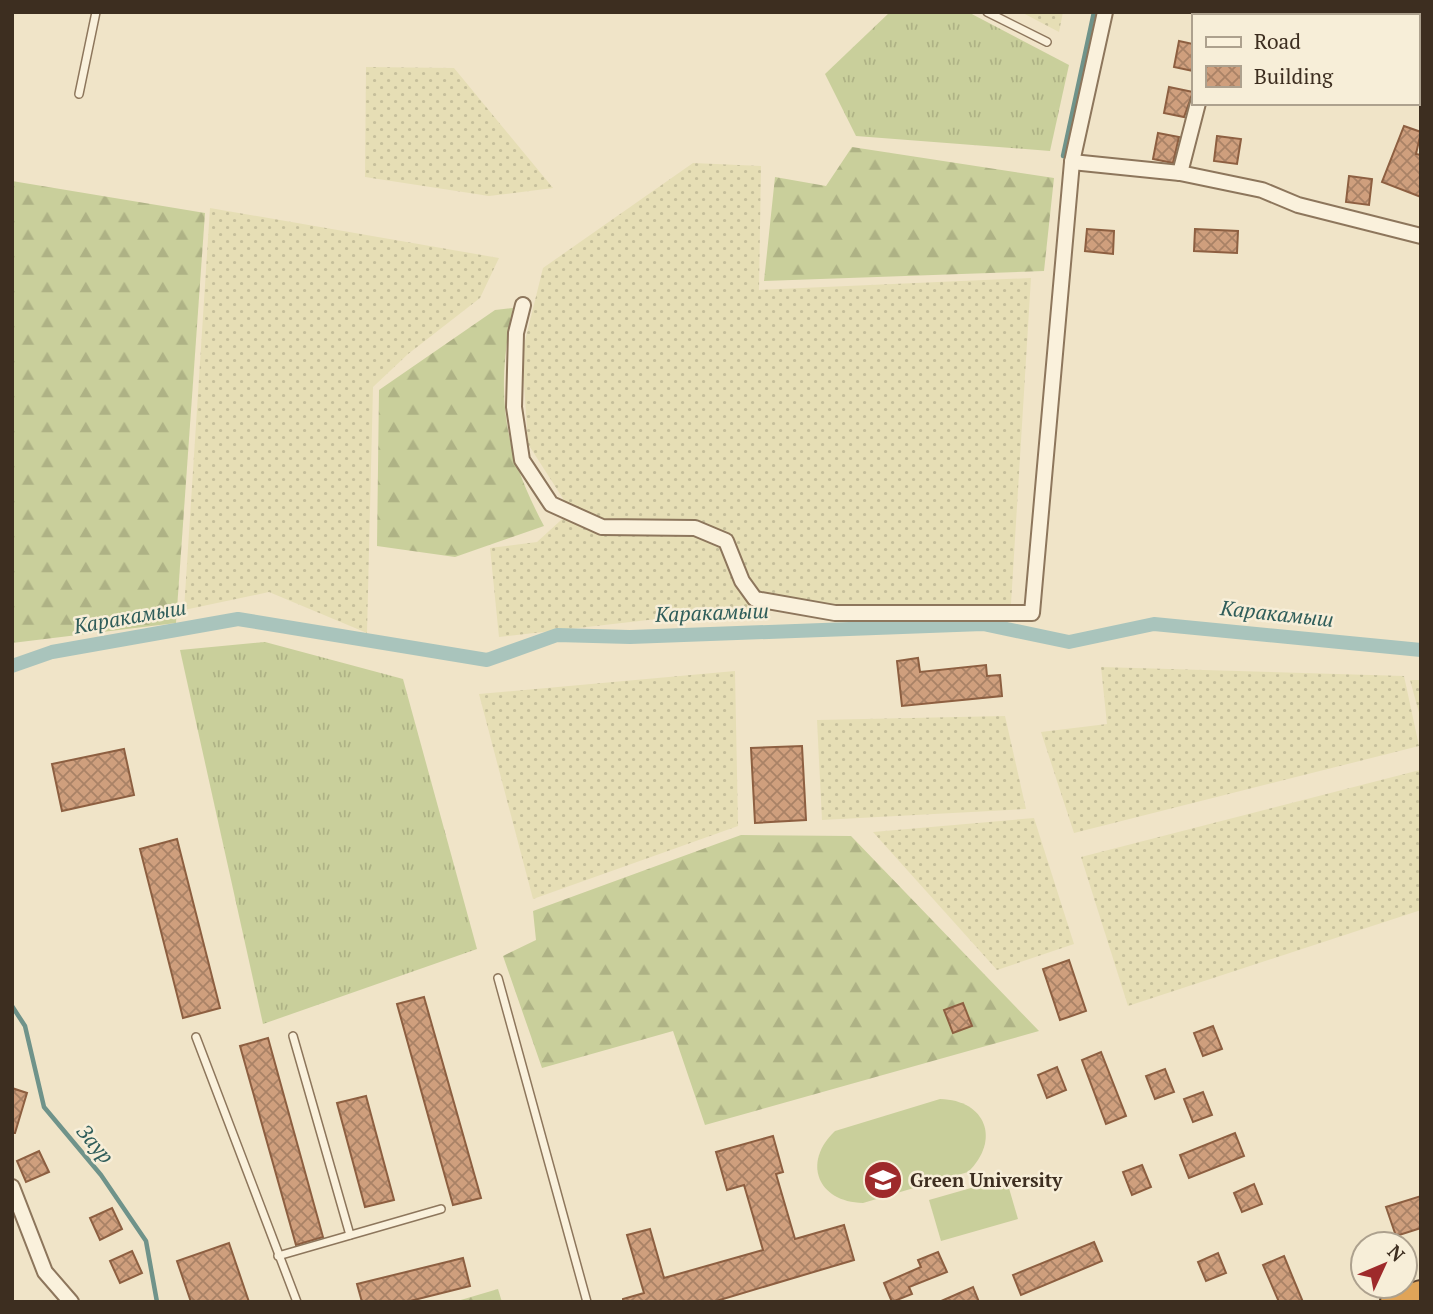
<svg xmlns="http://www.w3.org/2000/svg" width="1433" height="1314" viewBox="0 0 1433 1314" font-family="'PT Serif',serif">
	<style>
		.farmland { fill: url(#farmland-dots) }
		.grass { fill: url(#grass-tufts) }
		.forest { fill: url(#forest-firs) }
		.pitch { fill: #c9cf9b }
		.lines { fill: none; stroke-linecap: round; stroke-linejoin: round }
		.stream { stroke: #6f938a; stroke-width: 4.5 }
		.canal { stroke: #a9c4bc; stroke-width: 14 }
		.building { fill: url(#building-cross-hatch); stroke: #8d5f41; stroke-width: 2 }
		.lane-casing { stroke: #8d765c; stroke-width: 10 }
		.street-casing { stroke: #8d765c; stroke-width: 18 }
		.highway-casing { stroke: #5b4430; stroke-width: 28 }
		.lane { stroke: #faf1dc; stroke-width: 7 }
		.street { stroke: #faf1dc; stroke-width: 14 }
		.highway { stroke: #e0a458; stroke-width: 24 }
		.labels { text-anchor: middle; stroke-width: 5; stroke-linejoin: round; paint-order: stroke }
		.poi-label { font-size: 19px; font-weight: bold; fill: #3d2e20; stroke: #f7eed8; text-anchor: start }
		.water-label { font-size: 21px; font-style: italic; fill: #2f5d5a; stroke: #f7eed8 }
	</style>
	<defs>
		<pattern id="farmland-dots" width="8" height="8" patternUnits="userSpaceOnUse" patternTransform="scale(1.75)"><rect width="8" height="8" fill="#e6deb5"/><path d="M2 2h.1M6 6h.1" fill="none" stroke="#c6bf9b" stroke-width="1.8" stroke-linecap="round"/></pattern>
		<pattern id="grass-tufts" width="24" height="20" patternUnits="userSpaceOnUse" patternTransform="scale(1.75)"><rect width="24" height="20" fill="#c9cf9b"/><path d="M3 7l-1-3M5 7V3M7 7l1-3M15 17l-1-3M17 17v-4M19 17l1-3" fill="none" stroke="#aeb285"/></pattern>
		<pattern id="forest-firs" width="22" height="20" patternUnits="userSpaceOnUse" patternTransform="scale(1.75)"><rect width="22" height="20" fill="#c9cf9b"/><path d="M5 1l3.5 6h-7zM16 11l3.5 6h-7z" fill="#aeb285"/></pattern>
		<pattern id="building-cross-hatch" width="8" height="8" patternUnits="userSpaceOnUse" patternTransform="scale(1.75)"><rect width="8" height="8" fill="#cf9f7d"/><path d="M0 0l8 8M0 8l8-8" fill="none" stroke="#a98266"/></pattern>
	</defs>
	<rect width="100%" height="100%" fill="#f0e4c8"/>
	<g class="farmland">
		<path d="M1021 12H1063L1059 32Z"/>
		<path d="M366 67 454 68 553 188 489 196 365 177Z"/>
		<path d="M693 163 761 166 759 290 1031 278 1011 604 744 609 499 637 490 548 537 542 571 511 528 444 522 353 543 268Z"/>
		<path d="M210 208 499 258 480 298 408 354 373 387 367 633 269 592 184 610Z"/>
		<path d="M1101 667 1404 676 1419 746 1074 833 1041 732 1107 724Z"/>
		<path d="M735 671 738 826 533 899 479 694Z"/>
		<path d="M1410 680H1421V720Z"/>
		<path d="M1005 716 1026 809 822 820 817 720Z"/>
		<path d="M1420 770 1421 910 1128 1006 1081 857Z"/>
		<path d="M1034 818 1074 944 997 970 873 832Z"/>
	</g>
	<g class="grass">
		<path d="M890 12H968L1069 65 1050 151 856 136 825 74Z"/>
		<path d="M265 642 403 679 477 949 263 1024 180 650Z"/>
	</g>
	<g class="forest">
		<path d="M852 147 1054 178 1044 271 764 281 775 177 826 186Z"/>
		<path d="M12 181 205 213 176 623 12 643Z"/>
		<path d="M513 308C495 394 503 449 544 526L455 557 377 546 379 390 495 310Z"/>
		<path d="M741 835 851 836 1039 1031 705 1125 673 1031 542 1068 503 956 536 940 533 911Z"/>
		<path d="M498 1289 502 1302H454Z"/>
	</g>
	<g class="pitch">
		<path d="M940 1099C986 1100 1001 1140 968 1172L863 1203C817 1202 802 1162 835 1131Z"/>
		<path d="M1006 1178 1018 1219 941 1241 929 1200Z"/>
	</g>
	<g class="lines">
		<g class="stream">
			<path d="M1063 156 1094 12"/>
			<path d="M12 1006 25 1026 44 1107 101 1175 146 1241 157 1302"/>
		</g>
		<path class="canal" d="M12 666 52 652 238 619 487 660 557 635 630 637 983 624 1069 642 1154 624 1421 650"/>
	</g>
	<g class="building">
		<path d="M1179 41 1193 44V71L1174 67Z"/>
		<path d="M1169 87 1193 92 1184 117 1164 113Z"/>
		<path d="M1404 126 1421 132 1416 154 1421 155V197L1382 182Z"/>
		<path d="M1158 133 1179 137 1173 163 1153 159Z"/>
		<path d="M1217 136 1241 139 1237 164 1214 161Z"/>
		<path d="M1349 176 1372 179 1369 205 1346 202Z"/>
		<path d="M1087 229 1114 231 1113 254 1085 251Z"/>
		<path d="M1195 229 1238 231 1237 253 1194 251Z"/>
		<path d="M918 658 920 672 986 665 987 676 1000 675 1002 696 902 706 897 661Z"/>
		<path d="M802 746 806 820 755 823 751 748Z"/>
		<path d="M124 749 134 795 62 811 52 764Z"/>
		<path d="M177 839 220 1008 183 1018 140 849Z"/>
		<path d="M1069 960 1086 1011 1060 1020 1043 969Z"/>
		<path d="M424 997 481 1198 453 1205 397 1004Z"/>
		<path d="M963 1003 972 1026 953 1033 944 1010Z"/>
		<path d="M1213 1026 1222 1049 1203 1056 1194 1033Z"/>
		<path d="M268 1038 323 1237 296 1245 240 1046Z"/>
		<path d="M1101 1052 1126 1116 1106 1124 1082 1060Z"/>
		<path d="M1057 1067 1066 1090 1047 1098 1038 1075Z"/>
		<path d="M1165 1069 1174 1092 1155 1099 1146 1076Z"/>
		<path d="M12 1088 27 1093 15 1133H12Z"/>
		<path d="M1203 1092 1212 1115 1193 1122 1184 1099Z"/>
		<path d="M366 1096 394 1200 365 1207 337 1103Z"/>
		<path d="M1235 1133 1244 1156 1189 1178 1180 1155Z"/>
		<path d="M773 1136 783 1172 776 1174 795 1239 844 1225 854 1260 713 1302H623V1299L644 1293 627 1235 650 1229 664 1278 763 1250 744 1185 727 1190 716 1152Z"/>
		<path d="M39 1151 49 1172 26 1182 17 1161Z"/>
		<path d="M1142 1165 1151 1187 1132 1195 1123 1172Z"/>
		<path d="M1254 1184 1262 1204 1242 1212 1234 1193Z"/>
		<path d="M1421 1196V1228L1396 1236 1386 1207Z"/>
		<path d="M112 1208 122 1229 100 1240 90 1218Z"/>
		<path d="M1094 1242 1102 1261 1021 1295 1013 1275Z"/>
		<path d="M229 1243 249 1302H191L177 1261Z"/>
		<path d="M132 1251 142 1273 120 1283 110 1261Z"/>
		<path d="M938 1252 947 1272 909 1287 912 1294 892 1302 884 1283 921 1267 918 1260Z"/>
		<path d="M1218 1253 1226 1273 1206 1281 1198 1262Z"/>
		<path d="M1284 1256 1295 1283 1303 1302H1279L1263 1265Z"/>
		<path d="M463 1258 470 1286 406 1302H362L357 1284Z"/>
		<path d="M973 1287 979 1302H939Z"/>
	</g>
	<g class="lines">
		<g class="lane-casing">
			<g id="lane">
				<path d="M987 12 1047 42"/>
				<path d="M79 94 96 12"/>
				<path d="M498 978 587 1302"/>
				<path d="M293 1036 350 1235"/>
				<path d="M196 1037 297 1302"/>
				<path d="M278 1256 441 1209"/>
			</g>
		</g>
		<g class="street-casing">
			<g id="street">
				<path d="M1375 12 1383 16"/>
				<path d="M1360 16 1364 12"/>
				<path d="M1417 30 1421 32"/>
				<path d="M1072 162 1180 173 1262 190 1298 205 1421 236"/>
				<path d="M1180 173 1198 103"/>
				<path d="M523 305 516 333 514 407 522 460 551 504 602 527 695 528 726 541 742 581 755 599 835 613H1032L1072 162 1105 12"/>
				<path d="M12 1187 45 1272 71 1302"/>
			</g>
		</g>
		<g class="highway-casing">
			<path id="highway" d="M1393 1302 1421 1293"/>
		</g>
		<use href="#lane" class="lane"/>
		<use href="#street" class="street"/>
		<use href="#highway" class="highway"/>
	</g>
	<defs>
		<g id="university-disc" transform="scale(2.0125)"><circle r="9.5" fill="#9e2a2b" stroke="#f7eed8"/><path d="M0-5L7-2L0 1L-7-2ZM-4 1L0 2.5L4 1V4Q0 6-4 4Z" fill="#fff"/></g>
	</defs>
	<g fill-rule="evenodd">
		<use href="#university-disc" x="883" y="1180"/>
	</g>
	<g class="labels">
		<g class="poi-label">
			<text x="910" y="1187">Green University</text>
		</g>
		<g class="water-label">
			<text transform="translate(712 613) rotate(-2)" y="7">Каракамыш</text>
			<text transform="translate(1277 614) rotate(6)" y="7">Каракамыш</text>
			<text transform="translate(130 617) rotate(-10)" y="7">Каракамыш</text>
			<text transform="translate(95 1144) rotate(50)" y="7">Заур</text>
		</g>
	</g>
	<rect width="1433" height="1314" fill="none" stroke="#3d2e20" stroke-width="28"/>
	<rect x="1192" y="14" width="228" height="91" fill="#f7eed8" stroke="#ada18e" stroke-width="2"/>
	<rect x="1206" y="37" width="35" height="10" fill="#faf1dc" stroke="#ada18e" stroke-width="2"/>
	<text x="1254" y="49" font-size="21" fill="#3d2e20">Road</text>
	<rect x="1206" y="66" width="35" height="21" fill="url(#building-cross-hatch)" stroke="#ada18e" stroke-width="2"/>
	<text x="1254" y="84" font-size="21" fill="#3d2e20">Building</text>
	<g transform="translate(1384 1265) rotate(46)"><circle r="33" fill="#f7eed8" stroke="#ada18e" stroke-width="2"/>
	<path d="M0-5L12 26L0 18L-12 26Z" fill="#9e2a2b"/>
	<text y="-10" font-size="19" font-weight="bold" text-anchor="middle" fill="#3d2e20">N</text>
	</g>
</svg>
